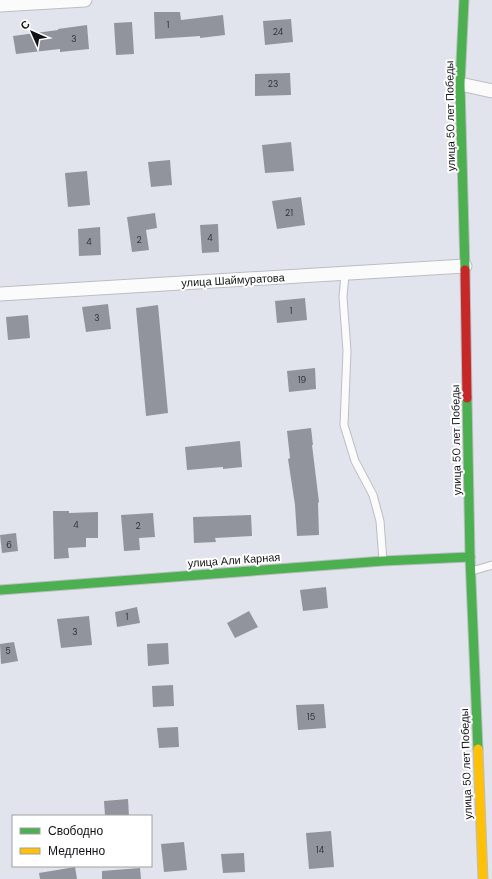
<svg xmlns="http://www.w3.org/2000/svg" width="492" height="879" viewBox="0 0 492 879" font-family="'DM Sans',sans-serif">
	<style>
		.building { fill: #91949d }
		.lines { fill: none; stroke-linecap: round; stroke-linejoin: round }
		.lane-casing { stroke: #bcbdc4; stroke-width: 9 }
		.street-casing { stroke: #bcbdc4; stroke-width: 15 }
		.fast-casing { stroke: #bcbdc4; stroke-width: 11 }
		.slow-casing { stroke: #bcbdc4; stroke-width: 11 }
		.jam-casing { stroke: #bcbdc4; stroke-width: 11 }
		.lane { stroke: #fbfbfc; stroke-width: 7 }
		.street { stroke: #fbfbfc; stroke-width: 13 }
		.fast { stroke: #4caf50; stroke-width: 9 }
		.slow { stroke: #ffc107; stroke-width: 9 }
		.jam { stroke: #c62828; stroke-width: 9 }
		.labels { text-anchor: middle; stroke-width: 4; stroke-linejoin: round; paint-order: stroke }
		.number-label { font-size: 9px; fill: #313238 }
		.street-label { font-size: 11px; fill: #111217; stroke: #fff }
	</style>
	<rect width="100%" height="100%" fill="#e2e4ed"/>
	<g class="building">
		<path d="M154 12H180L181 20 223 15 225 35 200 38V36L155 39Z"/>
		<path d="M291 19 293 42 265 45 263 21Z"/>
		<path d="M132 22 134 54 116 55 114 23Z"/>
		<path d="M87 25 89 49 60 52V49L16 54 13 36 58 30V29Z"/>
		<path d="M290 73 291 95 255 96V74Z"/>
		<path d="M291 142 294 171 265 173 262 145Z"/>
		<path d="M170 160 172 185 151 187 148 162Z"/>
		<path d="M87 171 90 205 68 207 65 173Z"/>
		<path d="M301 197 305 225 277 229 272 201Z"/>
		<path d="M155 213 157 228 146 230 149 250 132 252 127 217Z"/>
		<path d="M218 224 219 252 202 253 200 225Z"/>
		<path d="M100 227 101 255 79 256 78 229Z"/>
		<path d="M305 298 307 320 277 323 275 301Z"/>
		<path d="M108 304 111 329 86 332 82 307Z"/>
		<path d="M158 305 168 413 146 416 136 308Z"/>
		<path d="M28 315 30 338 8 340 6 317Z"/>
		<path d="M315 368 316 389 289 392 287 371Z"/>
		<path d="M311 428 313 445H312L319 502 318 503 319 535 297 536 295 505 288 459 290 458 287 431Z"/>
		<path d="M240 441 242 467 223 469V467L187 470 185 447Z"/>
		<path d="M53 511H69V513L98 512V538H86V547L68 548 69 558 54 559Z"/>
		<path d="M153 513 155 537 139 538 140 550 124 551 121 515Z"/>
		<path d="M251 515 252 536 215 538 216 542 194 543 193 517Z"/>
		<path d="M16 533 18 551 2 553 0 535Z"/>
		<path d="M326 587 328 608 303 611 300 590Z"/>
		<path d="M137 607 140 623 117 627 115 612Z"/>
		<path d="M249 611 258 627 235 638 227 623Z"/>
		<path d="M89 616 92 645 61 648 57 619Z"/>
		<path d="M14 642 18 661 1 664 0 644Z"/>
		<path d="M168 643 169 664 148 666 147 644Z"/>
		<path d="M173 685 174 706 153 707 152 686Z"/>
		<path d="M324 704 326 728 298 730 296 705Z"/>
		<path d="M178 727 179 747 159 748 157 728Z"/>
		<path d="M128 799 129 816H105L104 801Z"/>
		<path d="M331 831 334 867 309 869 306 833Z"/>
		<path d="M184 842 187 870 164 872 161 844Z"/>
		<path d="M244 853 245 872 223 873 221 854Z"/>
		<path d="M75 867 77 879H40L39 873Z"/>
		<path d="M140 868 141 879H102V871Z"/>
	</g>
	<g class="lines">
		<g class="lane-casing">
			<g id="lane">
				<path d="M345 274 343 297 347 351 344 425 355 461 373 495 380 521 383 561"/>
				<path d="M472 571 492 565"/>
			</g>
		</g>
		<g class="street-casing">
			<g id="street">
				<path d="M0 5 85 0"/>
				<path d="M460 84 492 91"/>
				<path d="M0 294 465 266"/>
			</g>
		</g>
		<g class="fast-casing">
			<g id="fast">
				<path d="M464 0 460 84 465 270"/>
				<path d="M467 398 470 557 478 749"/>
				<path d="M0 590 383 561 470 557"/>
			</g>
		</g>
		<g class="slow-casing">
			<path id="slow" d="M478 749 483 879"/>
		</g>
		<g class="jam-casing">
			<path id="jam" d="M465 270 467 398"/>
		</g>
		<use href="#lane" class="lane"/>
		<use href="#street" class="street"/>
		<use href="#fast" class="fast"/>
		<use href="#slow" class="slow"/>
		<use href="#jam" class="jam"/>
	</g>
	<g class="labels">
		<g class="number-label">
			<text x="168" y="28">1</text>
			<text x="278" y="35">24</text>
			<text x="74" y="42">3</text>
			<text x="273" y="87">23</text>
			<text x="289" y="216">21</text>
			<text x="210" y="241">4</text>
			<text x="139" y="243">2</text>
			<text x="89" y="245">4</text>
			<text x="291" y="314">1</text>
			<text x="97" y="321">3</text>
			<text x="302" y="383">19</text>
			<text x="76" y="528">4</text>
			<text x="138" y="529">2</text>
			<text x="9" y="548">6</text>
			<text x="127" y="620">1</text>
			<text x="75" y="635">3</text>
			<text x="8" y="654">5</text>
			<text x="311" y="720">15</text>
			<text x="320" y="853">14</text>
		</g>
		<g class="street-label">
			<text transform="translate(450 116) rotate(-91)" y="4">улица 50 лет Победы</text>
			<text transform="translate(233 280) rotate(-3)" y="4">улица Шаймуратова</text>
			<text transform="translate(456 440) rotate(-91)" y="4">улица 50 лет Победы</text>
			<text transform="translate(234 560) rotate(-4)" y="4">улица Али Карная</text>
			<text transform="translate(466 764) rotate(-92)" y="4">улица 50 лет Победы</text>
		</g>
	</g>
	<rect x="12" y="815" width="140" height="52" fill="#ffffff" stroke="#a0a0a2"/>
	<rect x="20" y="828" width="20" height="6" fill="#4caf50" stroke="#a0a0a2"/>
	<text x="48" y="835" font-size="12" fill="#111217">Свободно</text>
	<rect x="20" y="848" width="20" height="6" fill="#ffc107" stroke="#a0a0a2"/>
	<text x="48" y="855" font-size="12" fill="#111217">Медленно</text>
	<g transform="translate(32 32) rotate(315)" stroke="#ffffff" stroke-width="3" paint-order="stroke">
	<path d="M0-3L7 15L0 10L-7 15Z" fill="#111217"/>
	<text y="-6" font-size="11" font-weight="bold" text-anchor="middle" fill="#111217">С</text>
	</g>
</svg>
